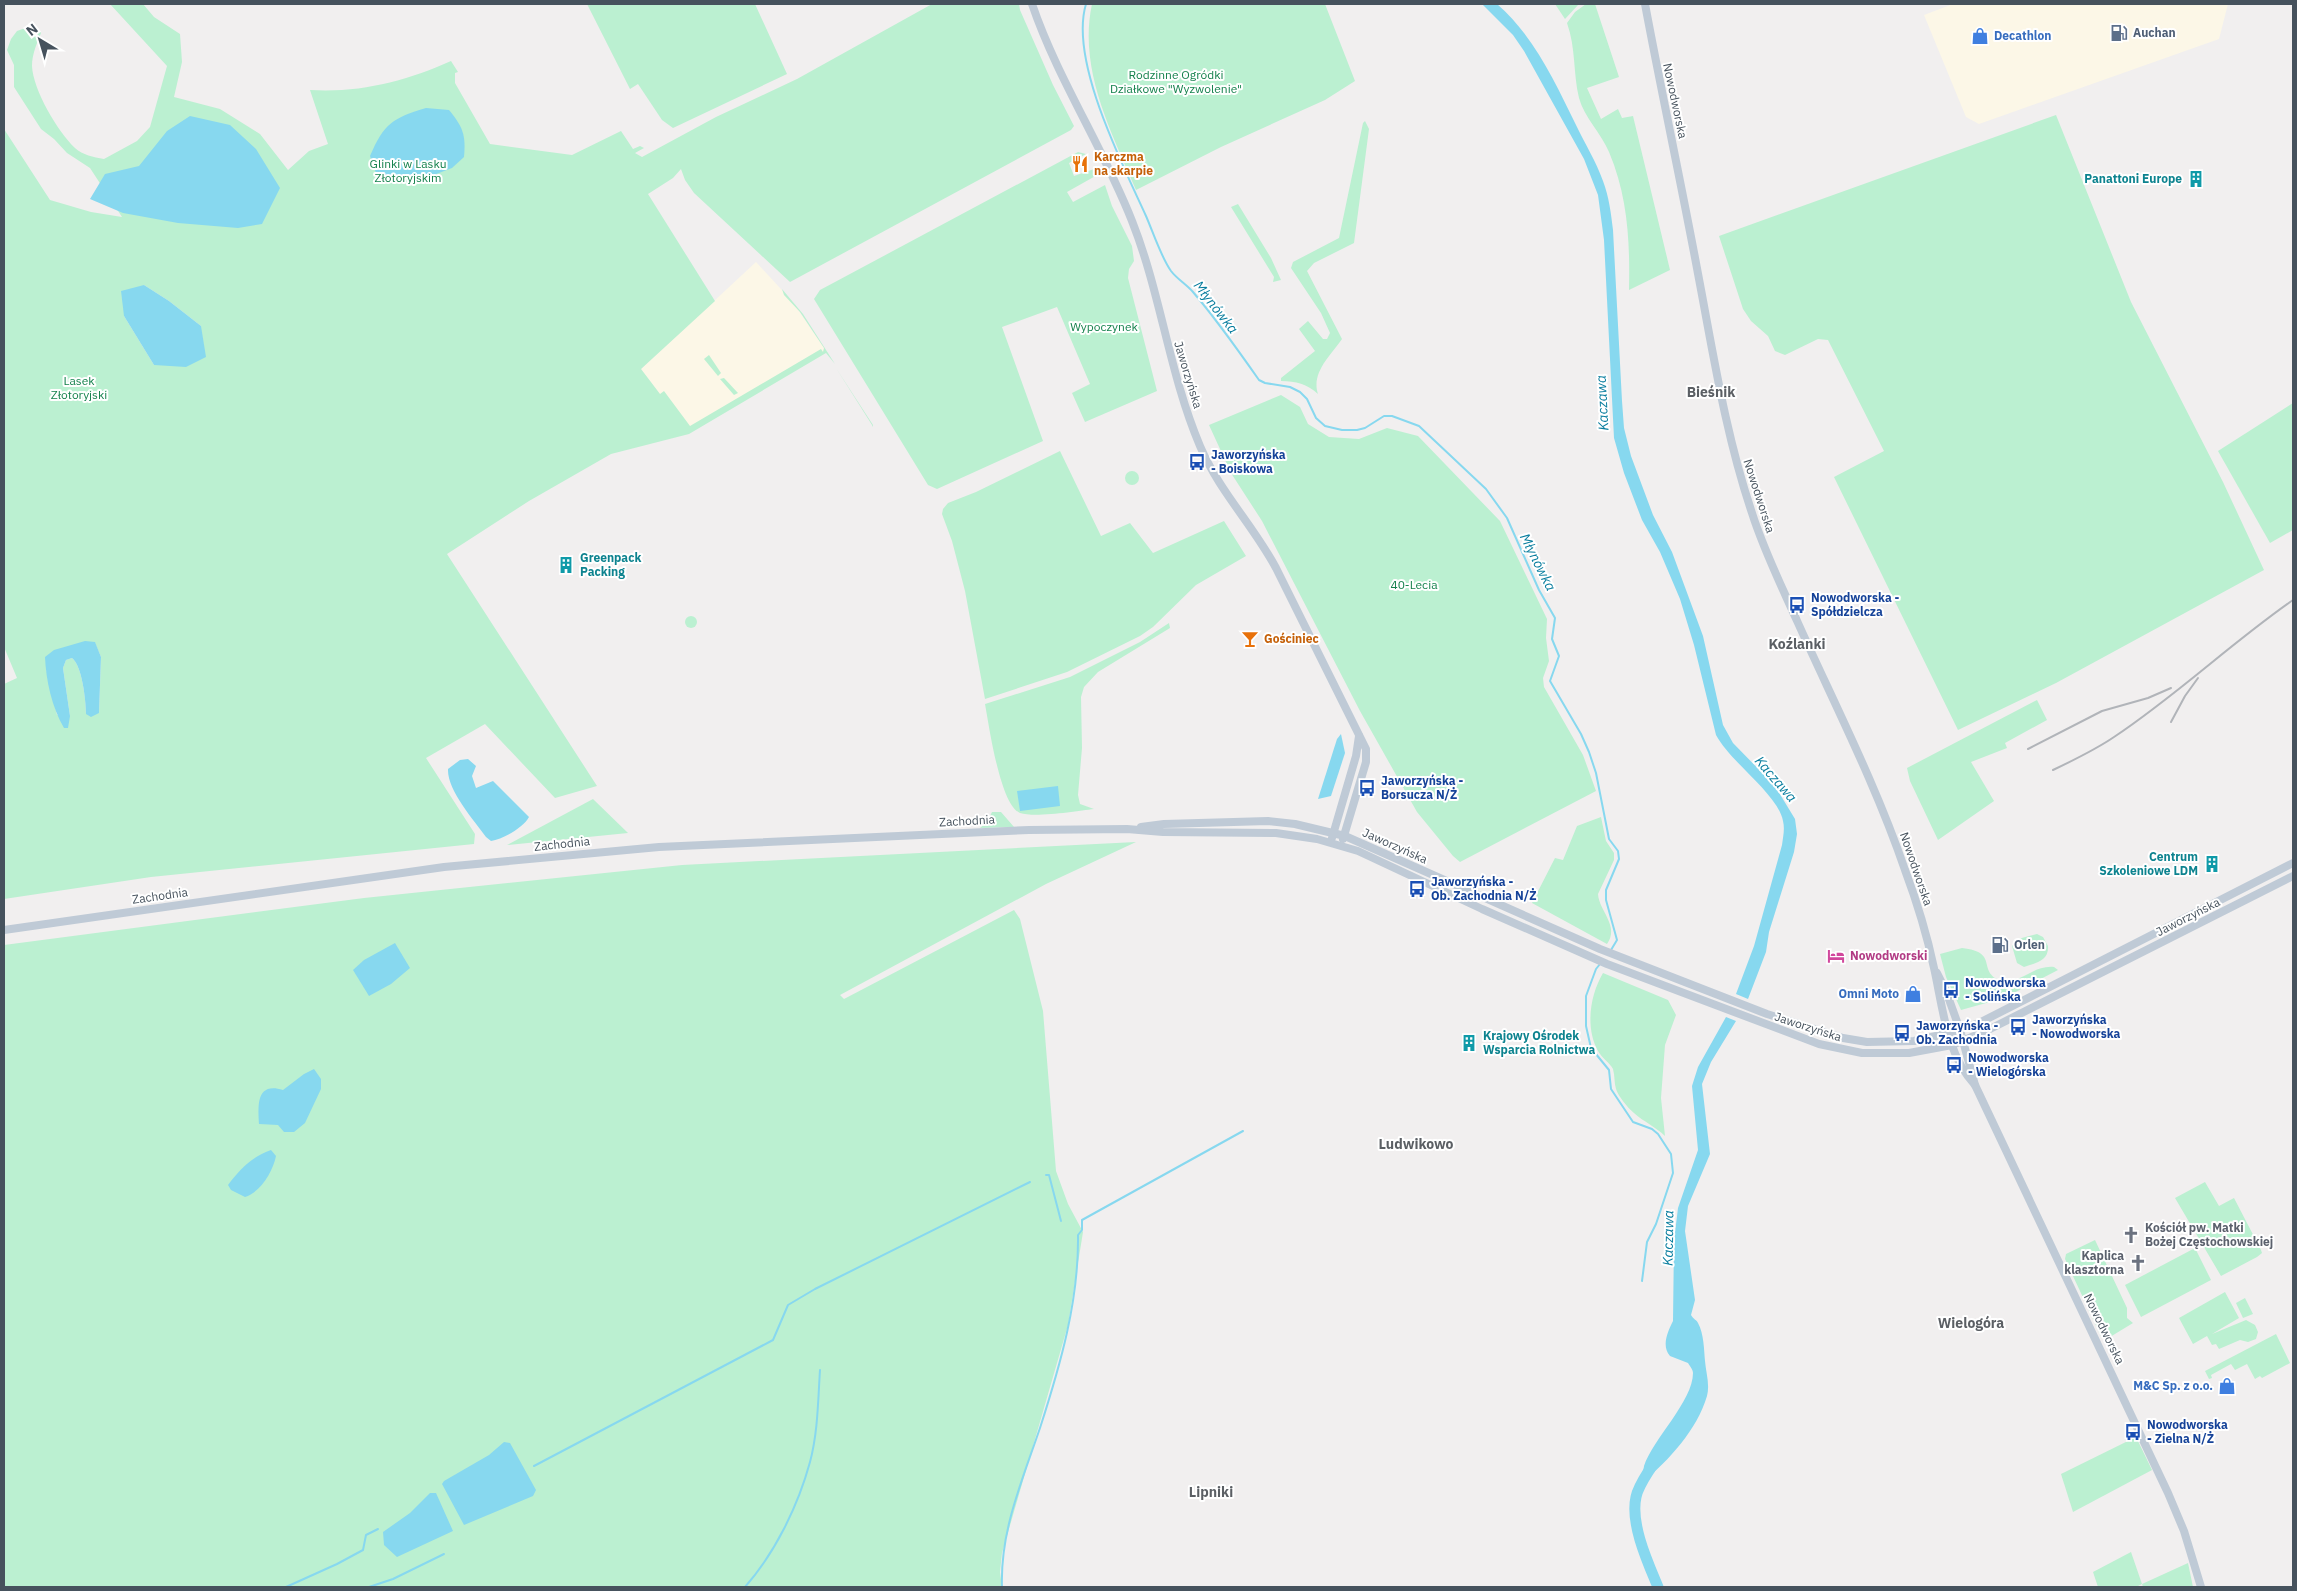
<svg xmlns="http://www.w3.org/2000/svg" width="2297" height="1591" viewBox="0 0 2297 1591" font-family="'IBM Plex Sans',sans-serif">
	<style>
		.commercial { fill: #fcf7e7 }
		.green { fill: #bbf0d1; fill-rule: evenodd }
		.water { fill: #87d8ef }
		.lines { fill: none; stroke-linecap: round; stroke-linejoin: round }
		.stream { stroke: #87d8ef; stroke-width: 2 }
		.river { stroke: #87d8ef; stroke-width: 11 }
		.secondary { stroke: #bfcad6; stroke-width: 8 }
		.rail { stroke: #b1b4b9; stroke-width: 2 }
		.labels { text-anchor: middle; stroke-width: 4; stroke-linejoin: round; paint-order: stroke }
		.service-label { font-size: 12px; font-weight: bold; fill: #4e5e75; stroke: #fff; text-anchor: start }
		.shop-label { font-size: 12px; font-weight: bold; fill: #366cbe; stroke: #fff; text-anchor: end }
		.park-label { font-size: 12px; fill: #14814c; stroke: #fff }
		.street-label { font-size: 12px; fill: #46525d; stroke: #fff }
		.food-label { font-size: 12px; font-weight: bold; fill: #c56008; stroke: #fff; text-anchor: start }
		.culture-label { font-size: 12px; font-weight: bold; fill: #0d838f; stroke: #fff; text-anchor: end }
		.transit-label { font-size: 12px; font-weight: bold; fill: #164399; stroke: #fff; text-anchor: start }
		.hotel-label { font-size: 12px; font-weight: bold; fill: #b23c85; stroke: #fff; text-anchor: start }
		.worship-label { font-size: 12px; font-weight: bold; fill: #5b616d; stroke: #fff; text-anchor: start }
		.water-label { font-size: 14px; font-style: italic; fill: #087d9e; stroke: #fff }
		.neighbourhood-label { font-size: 14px; font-weight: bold; fill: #5b5f64; stroke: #fff }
	</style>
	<rect width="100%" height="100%" fill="#f1efef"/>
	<g class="commercial">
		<path d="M1953 4H2228L2219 39 1979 124 1966 117 1924 15Z"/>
		<path d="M756 262 792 301 827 352 689 433 641 369Z"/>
	</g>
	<g class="green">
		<path d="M110 4H143L154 17 180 34 182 62 174 97 220 109 260 134 288 170 309 151 328 144 310 90C361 93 406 81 451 61L458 72 455 73V83L490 144 572 155 621 131 633 149 640 146 644 148 635 153 642 157 716 117 797 79 932 4H1019L1020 10 1053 85 1074 126 1071 130 790 282 694 193 685 180 681 169 673 178 648 194 715 301 641 369 660 394 664 391 690 426 821 349 823 352 824 348 800 312 784 295 782 289 803 314 835 364 826 353 689 434 611 454 529 501 447 554 597 786 555 798 485 724 426 758 475 834 474 844 151 877 4 899V684L17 678 4 647V129L50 200 91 212 122 217 90 168 67 153 54 139 41 129 14 87V65L7 50 11 39 17 31 28 27 37 28 41 33C37 43 32 54 32 66 33 90 58 132 75 148 83 155 93 157 104 159L137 141 150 127 167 66ZM144 285 169 301 201 326 154 365 124 316ZM95 643 101 657 99 713 86 714C86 701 82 665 72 658L66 660 63 668 70 716 57 715 46 668Z"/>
		<path d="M587 4H755L787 74 673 128 662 120 638 84 630 89Z"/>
		<path d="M1092 4H1325L1355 81 1325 100 1221 147 1136 190C1111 131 1078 69 1092 4Z"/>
		<path d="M1555 4H1579L1565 19Z"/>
		<path d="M1586 4H1595L1619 77 1587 88 1601 119 1618 109 1622 118 1633 116 1670 270 1629 290C1630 242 1628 197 1609 152 1601 133 1584 117 1579 98 1573 73 1576 48 1567 23L1575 12Z"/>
		<path d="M2056 115 2131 302 2223 482 2264 570 2056 683 1958 730 1834 477 1884 451 1828 340 1818 339 1785 355 1775 351 1768 336 1751 321 1743 309 1719 236Z"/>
		<path d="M1365 121 1369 129 1354 243 1314 263 1307 271 1342 339C1330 356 1311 373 1318 394 1307 384 1296 381 1281 381V378L1315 351 1299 329 1308 321 1323 339H1327L1330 333 1321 313 1291 268 1293 262 1339 238 1363 123Z"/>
		<path d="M1078 152 1086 154 1069 163 1074 176 1097 168 1099 174 1067 192 1073 202 1105 185 1112 206 1132 246 1134 261 1129 269 1128 278 1157 391 1085 422 1072 393 1090 384 1057 307 1002 327 1043 441 937 489 928 485 814 299 820 290 835 282Z"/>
		<path d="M1238 204 1271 258 1281 280 1273 282 1274 277 1231 207Z"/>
		<path d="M709 355 721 373 718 376 704 359Z"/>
		<path d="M836 368 873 425V427L872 425Z"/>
		<path d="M724 378 738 393 734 395 720 379Z"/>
		<path d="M1281 395 1300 407 1308 424 1329 437 1359 439 1387 428 1418 436 1500 521 1547 619 1546 638 1549 661 1543 678 1544 687 1583 755 1596 791 1460 862 1453 856 1417 812 1360 711 1262 521 1231 473 1209 425Z"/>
		<path d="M2293 403V530L2270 543 2218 451Z"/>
		<path d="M1060 451 1101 536 1130 523 1153 553 1224 521 1246 556 1196 585 1153 627 1140 636 1067 672 985 699 965 591 952 541 942 514 943 509 948 503 976 492Z"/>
		<circle cx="1132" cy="478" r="7"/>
		<circle cx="691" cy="622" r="6"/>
		<path d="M1169 623 1170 628 1098 672 1084 687 1081 697 1082 748 1078 795 1080 804 1094 809C1077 811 1035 818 1020 813 1000 805 989 725 985 704L1070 677 1140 642Z"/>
		<path d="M2037 700 2047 720 2005 743 2007 748 1971 762 1994 801 1938 840 1910 781 1907 768Z"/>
		<path d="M593 799 628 833 507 845Z"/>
		<path d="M992 812H1001L1014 827 980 828 987 822Z"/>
		<path d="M1601 817 1606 841 1614 853V860L1598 894C1599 911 1620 926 1607 944L1532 903 1555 858 1563 860 1577 826Z"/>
		<path d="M1136 842 1046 884 840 995 844 999 1014 910 1020 919 1043 1011 1056 1171 1068 1204 1083 1232 1068 1325 1002 1553 1000 1572 1002 1587H4V945L364 898 682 865Z"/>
		<path d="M2037 934 2043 937 2048 946C2049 961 2036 963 2024 967L2017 963 2012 946 2018 939Z"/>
		<path d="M1962 948C2000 952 1976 971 2001 981 2021 984 2033 965 2054 967L2058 970 2004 998 1961 1010 1946 977 1940 954Z"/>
		<path d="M1603 973 1668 1000 1676 1015 1665 1045 1661 1098 1665 1136C1656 1127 1644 1122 1634 1113 1628 1108 1618 1096 1616 1089 1614 1083 1615 1076 1613 1069 1610 1063 1602 1058 1598 1051 1585 1028 1590 995 1603 973Z"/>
		<path d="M2205 1182 2219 1206 2234 1198 2261 1250 2262 1253 2257 1257 2221 1276 2175 1198Z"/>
		<path d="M2095 1240 2127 1308V1318L2133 1323 2110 1337 2102 1338 2065 1259 2066 1254Z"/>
		<path d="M2195 1248 2211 1280 2141 1317 2125 1285Z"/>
		<path d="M2225 1292 2239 1318 2212 1334 2246 1320 2255 1325 2258 1332 2256 1339 2248 1342 2240 1340 2219 1349 2216 1344 2212 1345 2207 1336 2193 1344 2179 1318Z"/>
		<path d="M2245 1298 2253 1314 2243 1318 2236 1303Z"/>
		<path d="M2276 1334 2290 1363 2262 1378 2260 1376 2255 1379 2247 1364 2235 1370 2231 1364 2211 1375 2212 1378 2209 1379 2205 1371Z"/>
		<path d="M2136 1437 2152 1470 2073 1512 2061 1474Z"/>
		<path d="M2131 1552 2142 1584 2188 1563 2193 1587H2143L2142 1584 2136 1587H2098L2093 1572Z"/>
	</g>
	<g class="water">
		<path d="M1482 4H1497C1534 36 1555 82 1576 125 1585 144 1596 161 1603 181 1609 197 1611 213 1613 230L1622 401 1624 428 1631 456 1653 515 1672 552 1703 636 1723 725 1733 743 1775 786 1795 819 1797 834 1794 852 1769 932 1766 952 1748 999 1736 994 1754 946 1782 845C1783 837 1785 829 1783 821 1778 794 1731 763 1716 735L1694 645 1680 599 1660 552 1642 520 1624 473 1614 438 1604 240 1598 195 1584 159 1524 51 1513 35Z"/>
		<path d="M426 108 449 110C463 127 466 135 464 157L452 168 431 176 388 181 377 176 370 156C384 123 393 118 426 108Z"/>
		<path d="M190 116 230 125 256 149 280 188 262 224 238 228 178 223 123 213 90 199 105 174 139 166 167 131Z"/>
		<path d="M144 285 169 301 201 326 206 357 186 367 154 365 124 316 121 291Z"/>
		<path d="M85 641 95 642 101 657 99 713 91 717 86 714C86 701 82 665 72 658L66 660 63 668 70 716 68 728H64C52 707 46 681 45 657L54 650Z"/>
		<path d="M1341 734 1345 753 1331 796 1318 799 1337 739Z"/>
		<path d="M468 759 476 766 472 776 476 788 493 781 529 817C523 828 503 839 491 841L486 837C474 820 447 790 448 769L460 760Z"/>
		<path d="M1058 786 1060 806 1020 811 1017 791Z"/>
		<path d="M395 943 410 968 391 984 369 996 353 970 364 960Z"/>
		<path d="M1726 1017 1736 1021 1711 1062 1702 1084 1710 1154 1688 1206 1685 1231 1695 1300 1691 1315C1693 1319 1697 1320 1698 1323 1704 1334 1704 1350 1705 1361 1706 1373 1710 1384 1707 1396 1697 1430 1669 1460 1643 1482 1643 1477 1643 1471 1644 1466 1653 1439 1693 1401 1693 1373 1693 1370 1690 1366 1688 1363L1670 1356C1661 1346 1668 1331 1673 1321L1674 1241 1678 1208 1698 1150 1692 1086 1698 1067Z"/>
		<path d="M314 1069 321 1079V1089L305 1123 294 1132H284L278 1125 259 1124C258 1105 256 1082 283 1090L304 1074Z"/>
		<path d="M271 1150 276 1156C273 1171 261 1192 245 1197L231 1190 228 1185C239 1170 253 1156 271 1150Z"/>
		<path d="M504 1442 510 1443 536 1490 533 1496 464 1525 442 1484 444 1481 489 1455Z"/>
		<path d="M430 1493H436L453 1531 397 1557 384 1545 383 1532 410 1513Z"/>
	</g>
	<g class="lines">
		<g class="stream">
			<path d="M1086 4C1069 60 1122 163 1146 216 1153 232 1161 257 1171 271 1177 279 1186 284 1193 292 1217 320 1238 350 1259 380L1265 383 1290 387 1300 392 1307 399 1316 418 1325 426 1342 430H1357L1365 428 1384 416H1392L1419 426 1486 489 1507 518 1539 590 1555 618 1552 639 1559 656 1550 681 1581 734 1589 752 1596 773 1609 839 1618 851 1619 859 1606 890V900L1617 940 1611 950"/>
			<path d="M1600 964 1596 969 1586 996V1026L1591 1048 1609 1070 1611 1089 1633 1122 1652 1129 1658 1134 1671 1154 1673 1173 1656 1224 1647 1242 1642 1281"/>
			<path d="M1046 1175H1049L1061 1221"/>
			<path d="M534 1466 773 1340 788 1305 815 1289 1030 1182"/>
			<path d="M286 1587 337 1564 363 1550 366 1535 378 1529"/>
			<path d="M369 1587 393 1579 444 1554"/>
			<path d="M745 1587C775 1553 798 1506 810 1462 818 1432 818 1400 820 1370"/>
			<path d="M1002 1587C1000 1531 1022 1481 1040 1428 1060 1366 1079 1301 1078 1235L1082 1230V1220L1243 1131"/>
		</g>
		<path class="river" d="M1650 1469C1645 1477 1638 1487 1636 1497 1630 1524 1648 1563 1658 1587"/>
		<g class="secondary">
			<path d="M1032 4C1058 80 1103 147 1132 221 1161 294 1169 373 1200 446 1219 491 1253 525 1276 568L1366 749V762L1343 839"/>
			<path d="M1645 4C1662 95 1682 187 1699 279 1714 358 1726 436 1752 513 1764 551 1782 587 1798 623 1835 705 1876 785 1905 870 1917 902 1927 935 1934 968 1943 1008 1946 1054 1975 1085"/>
			<path d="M1141 827 1164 824 1268 821 1295 824 1345 836 1600 949 1767 1014 1843 1038 1867 1042 1914 1041 1949 1033 1979 1023 2293 863"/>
			<path d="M1332 838 1356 756 1359 736"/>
			<path d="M4 930 444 867 659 847 1029 830 1127 829 1163 832 1276 833 1317 839 1358 851 1482 909 1607 964 1819 1044 1862 1053H1909L1952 1045 1984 1032 2293 876"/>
			<path d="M1937 973 1946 991 1960 1030 1975 1085 2168 1493 2184 1531 2201 1587"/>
		</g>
		<g class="rail">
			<path d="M2171 722 2185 696 2198 678"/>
			<path d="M2028 749 2102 711 2148 698 2171 688"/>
			<path d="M2053 770C2074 760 2095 750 2114 737 2176 696 2231 643 2293 600"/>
		</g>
	</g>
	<defs>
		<g id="fuel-bare" transform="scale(1.35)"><path d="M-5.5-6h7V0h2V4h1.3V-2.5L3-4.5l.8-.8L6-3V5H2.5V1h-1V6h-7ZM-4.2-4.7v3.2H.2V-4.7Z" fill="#5c6f8a" stroke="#fff" stroke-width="2.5" paint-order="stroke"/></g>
		<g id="shop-bare" transform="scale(1.35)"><path d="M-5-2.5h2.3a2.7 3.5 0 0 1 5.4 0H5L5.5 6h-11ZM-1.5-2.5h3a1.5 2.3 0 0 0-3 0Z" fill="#3f7fe0" stroke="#fff" stroke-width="2.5" paint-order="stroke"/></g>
		<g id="restaurant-bare" transform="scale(1.35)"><path d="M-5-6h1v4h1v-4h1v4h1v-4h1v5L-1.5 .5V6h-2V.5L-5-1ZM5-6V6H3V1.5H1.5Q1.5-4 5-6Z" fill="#e8710a" stroke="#fff" stroke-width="2.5" paint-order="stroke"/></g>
		<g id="building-bare" transform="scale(1.35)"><path d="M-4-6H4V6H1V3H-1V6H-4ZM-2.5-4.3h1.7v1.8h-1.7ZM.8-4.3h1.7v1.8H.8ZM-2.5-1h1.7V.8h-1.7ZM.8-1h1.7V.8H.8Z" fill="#0f9aa8" stroke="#fff" stroke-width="2.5" paint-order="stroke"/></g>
		<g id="bus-bare" transform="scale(1.35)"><path d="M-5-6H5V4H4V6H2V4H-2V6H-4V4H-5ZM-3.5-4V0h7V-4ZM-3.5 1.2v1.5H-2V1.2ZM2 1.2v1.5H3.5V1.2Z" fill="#1a4fb4" stroke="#fff" stroke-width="2.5" paint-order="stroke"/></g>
		<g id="bar-bare" transform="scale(1.35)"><path d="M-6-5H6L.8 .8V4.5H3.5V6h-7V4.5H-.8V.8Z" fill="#e8710a" stroke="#fff" stroke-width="2.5" paint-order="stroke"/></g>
		<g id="hotel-bare" transform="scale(1.35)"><path d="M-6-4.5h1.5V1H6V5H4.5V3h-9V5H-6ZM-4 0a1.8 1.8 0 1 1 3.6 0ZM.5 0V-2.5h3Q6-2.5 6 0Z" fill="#d1479c" stroke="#fff" stroke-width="2.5" paint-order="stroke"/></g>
		<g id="church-bare" transform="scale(1.35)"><path d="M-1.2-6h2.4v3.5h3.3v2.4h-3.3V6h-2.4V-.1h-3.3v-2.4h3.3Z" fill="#6b7280" stroke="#fff" stroke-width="2.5" paint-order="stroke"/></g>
	</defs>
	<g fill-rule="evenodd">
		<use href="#fuel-bare" x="2119" y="33"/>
		<use href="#shop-bare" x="1980" y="36"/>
		<use href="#restaurant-bare" x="1080" y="164"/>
		<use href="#building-bare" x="2196" y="179"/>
		<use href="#bus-bare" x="1197" y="462"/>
		<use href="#building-bare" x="566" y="565"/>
		<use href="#bus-bare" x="1797" y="605"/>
		<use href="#bar-bare" x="1250" y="639"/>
		<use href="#bus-bare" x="1367" y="788"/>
		<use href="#building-bare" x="2212" y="864"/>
		<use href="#bus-bare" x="1417" y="889"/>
		<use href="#fuel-bare" x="2000" y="945"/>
		<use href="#hotel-bare" x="1836" y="956"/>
		<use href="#bus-bare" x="1951" y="990"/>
		<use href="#shop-bare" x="1913" y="994"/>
		<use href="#bus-bare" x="2018" y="1027"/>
		<use href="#bus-bare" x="1902" y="1033"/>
		<use href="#building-bare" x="1469" y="1043"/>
		<use href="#bus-bare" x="1954" y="1065"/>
		<use href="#church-bare" x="2131" y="1235"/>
		<use href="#church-bare" x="2138" y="1263"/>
		<use href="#shop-bare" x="2227" y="1386"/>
		<use href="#bus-bare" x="2133" y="1432"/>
	</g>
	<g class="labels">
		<g class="service-label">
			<text x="2133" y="37">Auchan</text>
			<text x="2014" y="949">Orlen</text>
		</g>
		<g class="shop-label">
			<text x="1994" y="40" text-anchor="start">Decathlon</text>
			<text x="1899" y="998">Omni Moto</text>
			<text x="2213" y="1390">M&amp;C Sp. z o.o.</text>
		</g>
		<g class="park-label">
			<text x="1176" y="79">Rodzinne Ogródki<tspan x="1176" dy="14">Działkowe "Wyzwolenie"</tspan></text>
			<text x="408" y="168">Glinki w Lasku<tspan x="408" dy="14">Złotoryjskim</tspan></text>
			<text x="1104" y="331">Wypoczynek</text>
			<text x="79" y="385">Lasek<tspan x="79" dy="14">Złotoryjski</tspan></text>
			<text x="1414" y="589">40-Lecia</text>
		</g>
		<g class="street-label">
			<text transform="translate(1675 101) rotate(78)" y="4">Nowodworska</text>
			<text transform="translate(1188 375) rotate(73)" y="4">Jaworzyńska</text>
			<text transform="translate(1759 496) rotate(72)" y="4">Nowodworska</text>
			<text transform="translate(967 821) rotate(-3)" y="4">Zachodnia</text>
			<text transform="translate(562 844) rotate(-6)" y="4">Zachodnia</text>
			<text transform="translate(1395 846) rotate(24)" y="4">Jaworzyńska</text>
			<text transform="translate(1916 869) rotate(71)" y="4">Nowodworska</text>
			<text transform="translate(160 896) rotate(-8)" y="4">Zachodnia</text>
			<text transform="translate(2188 917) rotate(-27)" y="4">Jaworzyńska</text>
			<text transform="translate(1808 1027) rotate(18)" y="4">Jaworzyńska</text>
			<text transform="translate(2104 1329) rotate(64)" y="4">Nowodworska</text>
		</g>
		<g class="food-label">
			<text x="1094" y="161">Karczma<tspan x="1094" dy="14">na skarpie</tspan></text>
			<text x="1264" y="643">Gościniec</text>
		</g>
		<g class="culture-label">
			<text x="2182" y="183">Panattoni Europe</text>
			<text x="580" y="562" text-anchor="start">Greenpack<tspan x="580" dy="14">Packing</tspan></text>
			<text x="2198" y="861">Centrum<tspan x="2198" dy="14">Szkoleniowe LDM</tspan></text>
			<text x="1483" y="1040" text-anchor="start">Krajowy Ośrodek<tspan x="1483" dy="14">Wsparcia Rolnictwa</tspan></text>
		</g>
		<g class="transit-label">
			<text x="1211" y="459">Jaworzyńska<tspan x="1211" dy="14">- Boiskowa</tspan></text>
			<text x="1811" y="602">Nowodworska -<tspan x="1811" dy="14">Spółdzielcza</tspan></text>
			<text x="1381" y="785">Jaworzyńska -<tspan x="1381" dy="14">Borsucza N/Ż</tspan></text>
			<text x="1431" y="886">Jaworzyńska -<tspan x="1431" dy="14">Ob. Zachodnia N/Ż</tspan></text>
			<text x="1965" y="987">Nowodworska<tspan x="1965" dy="14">- Solińska</tspan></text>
			<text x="2032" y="1024">Jaworzyńska<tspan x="2032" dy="14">- Nowodworska</tspan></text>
			<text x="1916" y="1030">Jaworzyńska -<tspan x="1916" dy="14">Ob. Zachodnia</tspan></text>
			<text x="1968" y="1062">Nowodworska<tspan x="1968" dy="14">- Wielogórska</tspan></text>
			<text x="2147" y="1429">Nowodworska<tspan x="2147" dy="14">- Zielna N/Ż</tspan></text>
		</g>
		<g class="hotel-label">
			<text x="1850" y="960">Nowodworski</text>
		</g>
		<g class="worship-label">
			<text x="2145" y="1232">Kościół pw. Matki<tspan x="2145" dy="14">Bożej Częstochowskiej</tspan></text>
			<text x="2124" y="1260" text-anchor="end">Kaplica<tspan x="2124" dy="14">klasztorna</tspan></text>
		</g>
		<g class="water-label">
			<text transform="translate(1216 307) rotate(52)" y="5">Młynówka</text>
			<text transform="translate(1602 403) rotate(-93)" y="5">Kaczawa</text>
			<text transform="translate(1538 562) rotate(63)" y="5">Młynówka</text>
			<text transform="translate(1776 779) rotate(49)" y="5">Kaczawa</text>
			<text transform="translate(1668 1238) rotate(-89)" y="5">Kaczawa</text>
		</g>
		<g class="neighbourhood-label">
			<text x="1711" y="397">Bieśnik</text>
			<text x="1797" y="649">Koźlanki</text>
			<text x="1416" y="1149">Ludwikowo</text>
			<text x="1971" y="1328">Wielogóra</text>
			<text x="1211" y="1497">Lipniki</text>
		</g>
	</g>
	<rect width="2297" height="1591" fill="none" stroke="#46525d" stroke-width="10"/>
	<g transform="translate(40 40) rotate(322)" stroke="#ffffff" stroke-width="4" paint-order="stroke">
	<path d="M0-4L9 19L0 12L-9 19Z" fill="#46525d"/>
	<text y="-8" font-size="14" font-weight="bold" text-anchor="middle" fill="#46525d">N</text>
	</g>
</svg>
